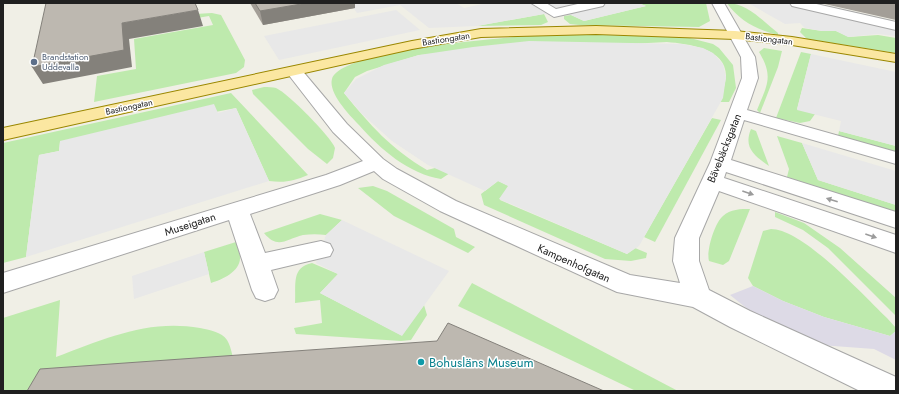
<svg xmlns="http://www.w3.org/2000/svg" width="899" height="394" viewBox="0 0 899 394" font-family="Jost,sans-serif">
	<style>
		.grass { fill: #beeaad }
		.parking { fill: #e8e8e8 }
		.plaza { fill: #dddae6 }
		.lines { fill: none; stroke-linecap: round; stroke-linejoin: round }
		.minor-casing { stroke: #a7a7a7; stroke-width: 2 }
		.major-casing { stroke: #9a8701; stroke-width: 2 }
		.minor { fill: #fff; fill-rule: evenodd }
		.major { fill: #fbe7a1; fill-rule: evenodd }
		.wall { fill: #a39e97 }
		.shaded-wall { fill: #84817b }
		.building { fill: #bdb8b0; stroke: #84817b }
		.oneway { fill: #9b9b9b }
		.service-dot { fill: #5c6f8a; stroke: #fff; stroke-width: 1.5 }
		.culture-dot { fill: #0f9aa8; stroke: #fff; stroke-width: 1.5 }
		.labels { text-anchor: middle; stroke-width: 3; stroke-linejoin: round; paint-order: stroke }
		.far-street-label { font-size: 9px; fill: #202020; stroke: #fff }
		.far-service-label { font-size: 9px; fill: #4e5e75; stroke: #fff; text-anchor: start }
		.street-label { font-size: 11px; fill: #202020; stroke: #fff }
		.near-culture-label { font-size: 13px; fill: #0d838f; stroke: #fff; text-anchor: start }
	</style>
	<rect width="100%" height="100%" fill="#f0efe6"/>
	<g class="grass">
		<path d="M638 3H706L710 21 699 27 579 25 570 24 564 19V16L571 15 584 21 646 6Z"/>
		<path d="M727 3C747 3 763 21 778 33V35C758 30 739 21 727 3Z"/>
		<path d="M212 13 221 15 245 60 244 67 236 73 94 102 97 76 136 69 134 39 213 25 209 16 197 18 195 14Z"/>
		<path d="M544 14 548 22 541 25 477 26Z"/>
		<path d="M802 28 822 31H836L849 37 878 35 896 38V53L807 39 800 32Z"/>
		<path d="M563 34 686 37 713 44 719 48 733 65 736 88 729 102H720C722 94 725 85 726 77 727 48 688 44 667 42L419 55 367 71 355 77 344 93C370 125 391 149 427 170L435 168 453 171 441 179C409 174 380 149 359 125 350 116 328 93 332 79 340 48 530 35 563 34Z"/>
		<path d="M764 48 782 51 778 67 760 113 757 110C767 85 774 77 759 52Z"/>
		<path d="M801 52 811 54 797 109 815 114 810 121 800 123 776 118Z"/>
		<path d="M264 87C268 87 273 87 276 88 288 93 331 137 335 148L333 158 327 164 308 149 253 94 252 90Z"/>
		<path d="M231 93 308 175C294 181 285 183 269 181L236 108 60 142 59 151 39 155 26 257 3 263V143Z"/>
		<path d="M712 118 721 120 655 242 644 237Z"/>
		<path d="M751 129 756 131 769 166C755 156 743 148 751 129Z"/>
		<path d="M839 131 896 146V152L838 136Z"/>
		<path d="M777 136 802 143 818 180 896 205V213L787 177 789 169Z"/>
		<path d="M498 181 509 186 500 200 627 254 635 248 647 253 646 258 631 261 605 259 484 205 481 194Z"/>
		<path d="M373 186 387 191 454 229 456 237 475 247 468 253 394 216 358 188Z"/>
		<path d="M750 209 729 261 723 265 709 261C706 251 715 222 723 216 730 209 741 209 750 209Z"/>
		<path d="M775 212 804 223 840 248 896 298V316L828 248 803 230 775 217Z"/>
		<path d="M320 214 342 220 326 235C318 234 311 234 303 235 286 239 278 250 264 233Z"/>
		<path d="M771 229C803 229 863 295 887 318L896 328V331L890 336 824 317 783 301 753 286 748 278 763 231Z"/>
		<path d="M236 242C238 247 240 252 240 257 241 271 222 280 211 283L204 252Z"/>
		<path d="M312 263 338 274 320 293 401 335 424 305 427 315 411 340 401 341 296 334 294 328 322 323 320 300 295 303C296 285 291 267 312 263Z"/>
		<path d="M472 283 678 391H636L458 306Z"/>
		<path d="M60 300 56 357C105 339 147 319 200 328 209 330 222 332 227 340 232 348 233 361 236 370L49 391H3V318Z"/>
	</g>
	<g class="parking">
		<path d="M350 3H456L464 8 487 3H638L646 6 584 21 571 15 544 14 477 26 429 28 400 5 357 13Z"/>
		<path d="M748 3H788L896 28V36L878 34 848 37 836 31H822L805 28 800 23 785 24Z"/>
		<path d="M396 10 420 30 279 60 264 36Z"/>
		<path d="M529 41 682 44 703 48 713 53 723 64 726 77 723 98 639 246 627 254 499 199 508 186 498 181 485 191 428 165 392 141 362 114 344 93 356 79 384 65 419 55 473 47Z"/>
		<path d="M811 54 896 72V146L839 131 841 121 797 110Z"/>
		<path d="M214 104 218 113 236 108 269 181 26 257 39 155 59 151 60 141Z"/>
		<path d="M802 143 896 171V205L818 180Z"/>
		<path d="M342 220 449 271 402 336 320 293 338 274 316 263 326 235Z"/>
		<path d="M204 252 209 274 134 299 132 276Z"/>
	</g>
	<path class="plaza" d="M753 286 783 301 824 317 890 336 896 331V360L874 349 820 345 759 318 730 295Z"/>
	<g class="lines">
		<g class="minor-casing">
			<g id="minor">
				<path d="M531 3H546L556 9 582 3H605L603 6 554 17Z"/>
				<path d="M712 3H724L755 57 758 78 747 110 896 152V164L744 120 731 160 896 212V228L726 172 724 178 896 235V253L719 191 699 238V261L709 290 750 311 896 377V391H860L730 327 693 307 617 292 440 211 383 179 374 171 340 185 250 214 265 253 321 241 330 244 333 250 330 256 271 270 278 290 274 298 265 301 256 298 252 290 229 220 3 293V273L326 175 363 161 333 132 288 74 286 71 288 68H300L347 124 383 159 397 169 456 201 630 275 680 283 673 261 675 238 710 163 742 78 741 57Z"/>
				<path d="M790 3H812L896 22V30L792 6Z"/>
			</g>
		</g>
		<g class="major-casing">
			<path id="major" d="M596 26 735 31 792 37 896 54V62L792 45 735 39 596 34 481 37 412 49 3 140V128L412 41 481 29Z"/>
		</g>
		<use href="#minor" class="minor"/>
		<use href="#major" class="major"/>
	</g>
	<g class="wall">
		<path d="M250 3H355V8L263 25Z"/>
		<path d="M820 3H896V20Z"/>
	</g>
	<g class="shaded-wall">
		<path d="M307 3H355V8L263 25 260 11Z"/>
		<path d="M198 10 203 26 129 39 132 67 43 84 32 67 122 23Z"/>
	</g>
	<g class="building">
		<path d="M46 3H195L198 10 122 23 124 50 32 67Z"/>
		<path d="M255 3H307L260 11Z"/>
		<path d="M448 323 604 391H27L40 369 437 341Z"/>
	</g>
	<defs><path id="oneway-solid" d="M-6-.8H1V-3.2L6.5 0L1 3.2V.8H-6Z"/></defs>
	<g class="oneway">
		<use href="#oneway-solid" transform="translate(748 193) rotate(19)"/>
		<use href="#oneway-solid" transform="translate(832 200) rotate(-162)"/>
		<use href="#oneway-solid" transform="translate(871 236) rotate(19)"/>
	</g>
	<circle class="service-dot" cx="34" cy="62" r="4"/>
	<circle class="culture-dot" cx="421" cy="362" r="4"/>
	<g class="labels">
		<g class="far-street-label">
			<text transform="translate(446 39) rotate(-9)" y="3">Bastiongatan</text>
			<text transform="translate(769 39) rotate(7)" y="3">Bastiongatan</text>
			<text transform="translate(129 107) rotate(-12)" y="3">Bastiongatan</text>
		</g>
		<g class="far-service-label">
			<text x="42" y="60">Brandstation<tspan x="42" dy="10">Uddevalla</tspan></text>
		</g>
		<g class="street-label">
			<text transform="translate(724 148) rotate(-68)" y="4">Bävebäcksgatan</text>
			<text transform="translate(190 224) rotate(-18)" y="4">Museigatan</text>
			<text transform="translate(574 263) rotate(24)" y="4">Kampenhofgatan</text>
		</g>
		<g class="near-culture-label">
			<text x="429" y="367">Bohusläns Museum</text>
		</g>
	</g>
	<rect width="899" height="394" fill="none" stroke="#202020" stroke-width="8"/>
</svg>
